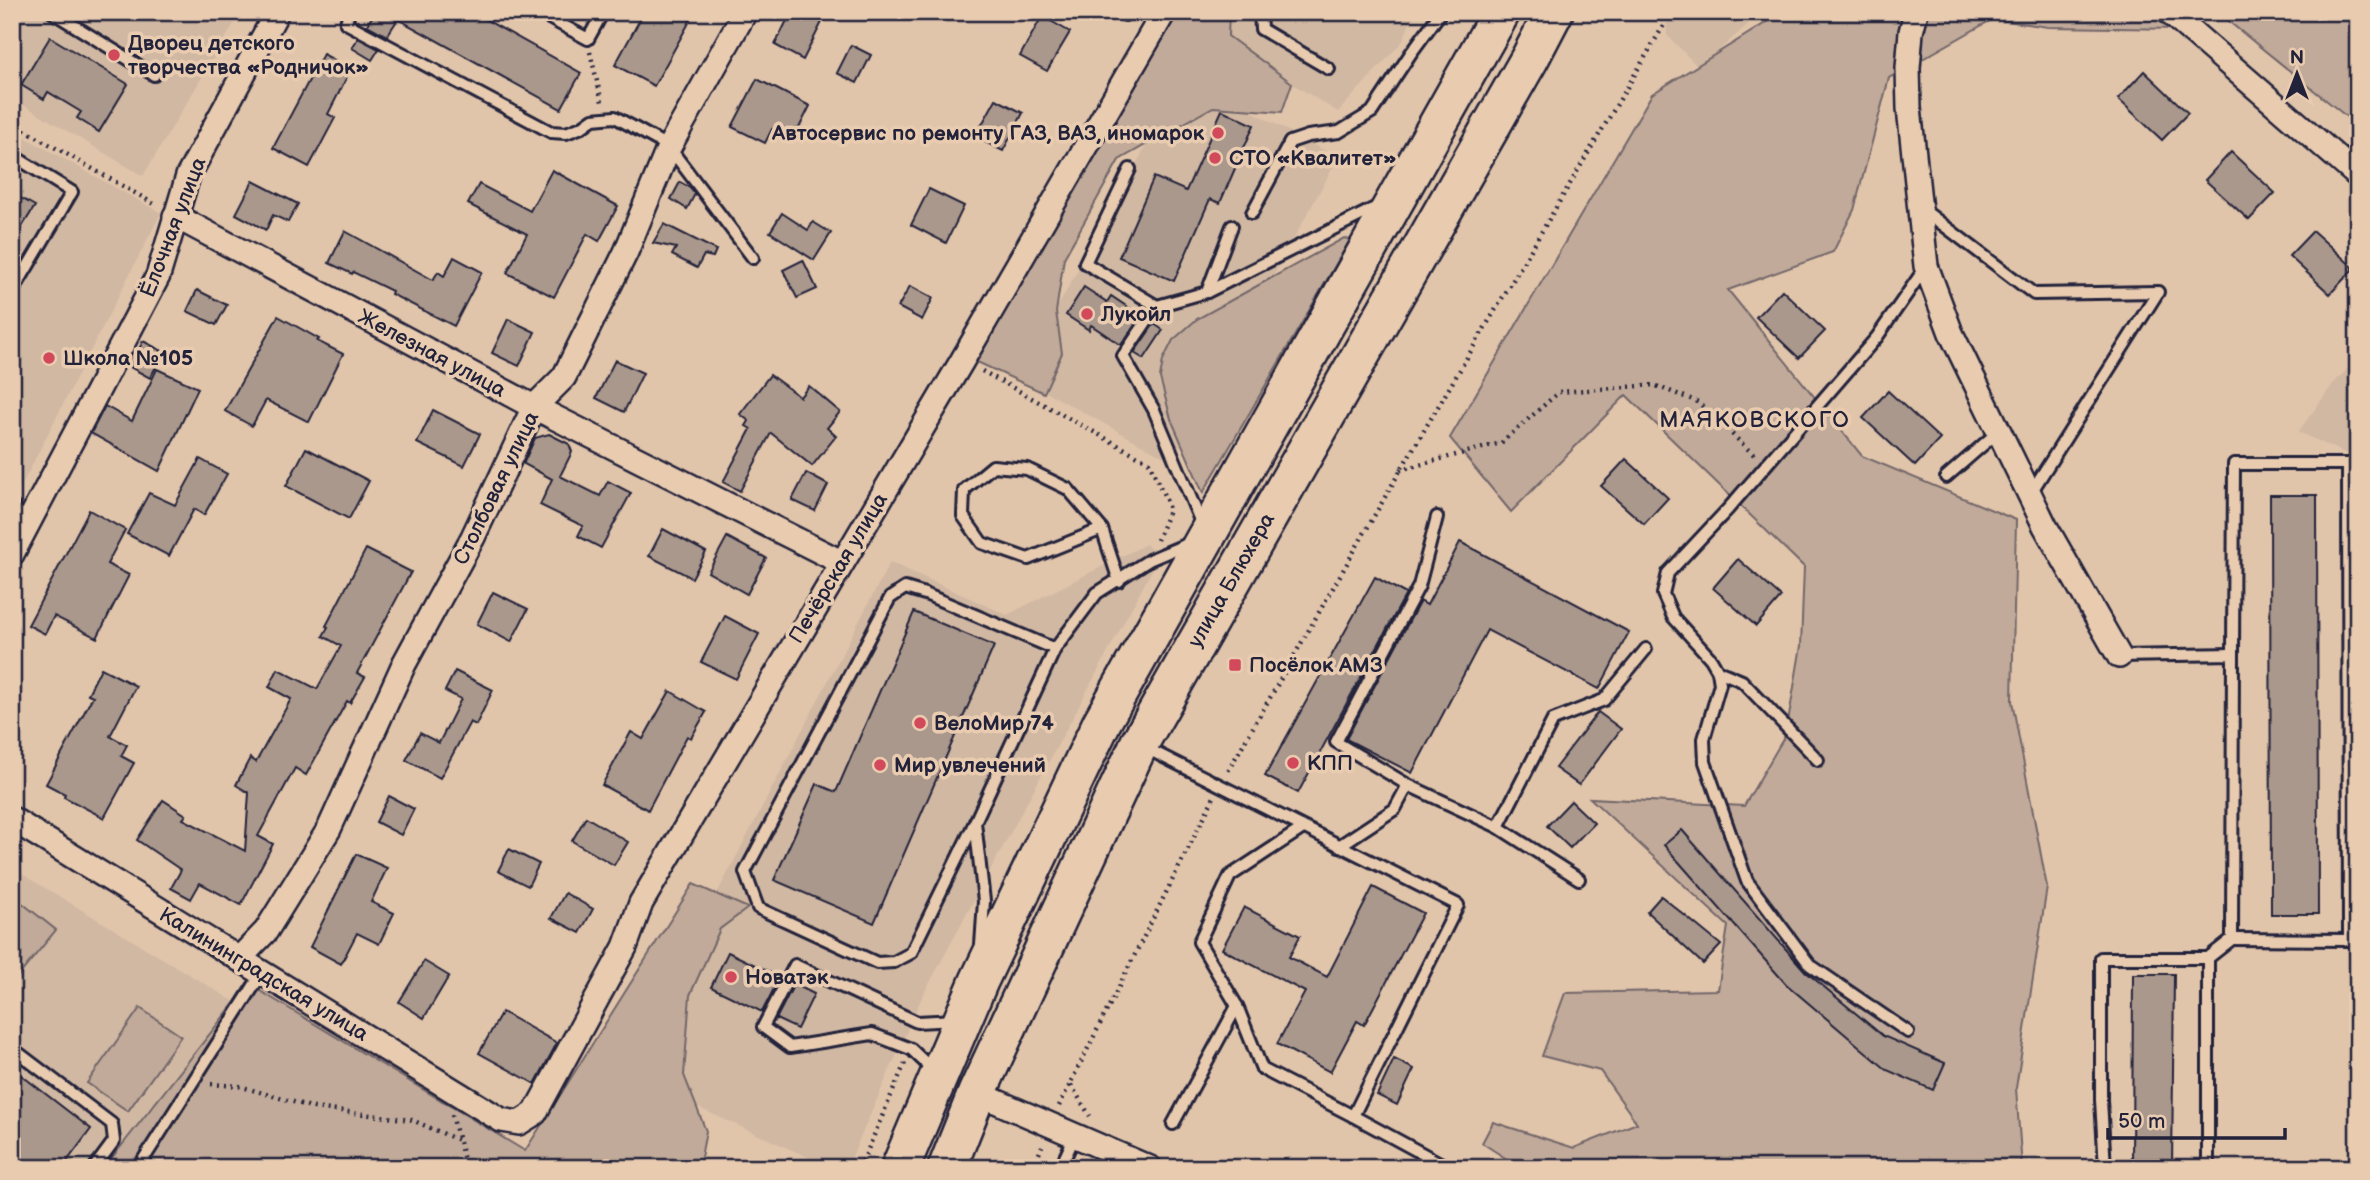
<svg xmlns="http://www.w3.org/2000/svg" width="2370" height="1180" viewBox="0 0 2370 1180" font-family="'Balsamiq Sans',sans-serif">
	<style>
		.built { fill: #d1b8a2 }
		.green { fill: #c1aa99; stroke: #72666a; stroke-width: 2 }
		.building { fill: #ab988c; stroke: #22223b; stroke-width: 2 }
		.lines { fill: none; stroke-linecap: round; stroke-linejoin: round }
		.lane-casing { stroke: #22223b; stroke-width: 16 }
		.street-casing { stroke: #22223b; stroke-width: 28 }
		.primary-casing { stroke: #22223b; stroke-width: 42 }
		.path { stroke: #22223b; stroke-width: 4.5; stroke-dasharray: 2 5; stroke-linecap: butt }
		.lane { stroke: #e9ccb0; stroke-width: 10 }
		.street { stroke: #e9ccb0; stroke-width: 23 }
		.primary { stroke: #e9ccb0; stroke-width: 37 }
		.poi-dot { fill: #d1495b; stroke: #e9ccb0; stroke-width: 2.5 }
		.labels { text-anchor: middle; stroke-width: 7; stroke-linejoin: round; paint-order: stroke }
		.poi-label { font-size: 21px; font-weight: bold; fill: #22223b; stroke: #e9ccb0; text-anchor: start }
		.street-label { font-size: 21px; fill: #22223b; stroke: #e9ccb0 }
		.neighbourhood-label { font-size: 23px; letter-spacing: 2px; fill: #22223b; stroke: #e9ccb0 }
	</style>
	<rect width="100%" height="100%" fill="#e1c5ab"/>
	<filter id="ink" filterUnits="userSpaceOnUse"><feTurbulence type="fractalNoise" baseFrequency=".0143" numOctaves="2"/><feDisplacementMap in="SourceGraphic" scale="14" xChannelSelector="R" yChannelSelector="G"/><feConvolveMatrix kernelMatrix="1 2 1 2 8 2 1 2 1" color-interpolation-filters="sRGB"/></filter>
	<g filter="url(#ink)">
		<g class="built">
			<path d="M12 12H241L143 176 12 98Z"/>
			<path d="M1207 12H1415L1402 42 1338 112 1200 27Z"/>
			<path d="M1666 12H1762L1699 68 1667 35Z"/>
			<path d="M1185 75 1338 158 1172 461 1019 377Z"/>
			<path d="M12 130 161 213 12 504Z"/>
			<path d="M2358 358V459L2298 432 2333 384Z"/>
			<path d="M1146 544 1158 559 921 999 847 1168H832L628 1076 710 907 890 562 1007 615Z"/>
			<path d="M12 868 235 1002 120 1168H12Z"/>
		</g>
		<g class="green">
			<path d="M1174 12H1229L1228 36 1292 83 1282 112 1213 107 1119 160 1064 258 1056 312 1062 353 1044 393 975 361Z"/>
			<path d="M1783 12H2156L2178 29 2048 27 1993 19 1889 78 1854 210 1833 252 1728 290 1862 456 2016 520 2012 701 2047 887 2016 1088 2022 1168H1750L1746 1163 1739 1168H1521L1482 1143 1493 1122 1574 1148 1637 1123 1600 1071 1542 1056 1565 993 1718 990 1728 926 1590 798 1744 806 1786 734 1801 646 1804 567 1626 395 1511 512 1450 438 1652 94Z"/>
			<path d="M2217 12H2358V126Z"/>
			<path d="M1344 238 1350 240 1203 493 1171 419 1160 378 1163 360 1173 340 1197 319Z"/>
			<path d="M693 884 748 908 720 929 690 995 684 1075 706 1131 699 1168H104L235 1002 247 983 525 1151Z"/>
			<path d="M12 895 56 930 12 984Z"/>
			<path d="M140 1008 181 1036 128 1111 87 1083Z"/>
		</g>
		<g class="building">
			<path d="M375 12H472L581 73 561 109 398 19 387 36 367 25Z"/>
			<path d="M644 12H695L654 86 615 65Z"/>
			<path d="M791 12H827L803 60 775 45Z"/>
			<path d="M1042 16 1070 32 1047 71 1020 56Z"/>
			<path d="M50 37 128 84 99 132 77 118 81 112 48 92 44 99 21 85Z"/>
			<path d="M358 38 379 49 372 60 352 48Z"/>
			<path d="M851 45 871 55 857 83 837 73Z"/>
			<path d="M323 54 351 69 328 114 335 118 309 167 273 148Z"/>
			<path d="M2144 71 2188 113 2162 140 2118 99Z"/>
			<path d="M757 79 810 106 793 140 772 129 765 143 732 127Z"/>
			<path d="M996 99 1023 113 1003 151 975 137Z"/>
			<path d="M1222 110 1254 125 1220 203 1210 199 1174 281 1119 257 1154 177 1186 191Z"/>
			<path d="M2231 152 2275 193 2249 220 2205 180Z"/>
			<path d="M552 170 618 206 599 241 587 234 554 297 507 273 527 234 468 204 479 184 530 211Z"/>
			<path d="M253 181 298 204 288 222 273 215 266 230 236 214Z"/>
			<path d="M680 182 689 187 695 194 687 209 671 199Z"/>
			<path d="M929 189 964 206 946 243 911 225Z"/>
			<path d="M12 193 35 206 12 243Z"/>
			<path d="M782 213 808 230 813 222 831 233 814 260 770 232Z"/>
			<path d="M664 224 716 250 713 257 704 255 697 268 672 255 676 248 653 243Z"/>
			<path d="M345 231 433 280 438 272 444 276 454 257 482 272 454 326 391 294 392 291 353 272 352 274 329 263Z"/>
			<path d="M2313 231 2354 268 2330 294 2289 256Z"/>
			<path d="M803 260 817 289 797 298 783 270Z"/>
			<path d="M910 286 933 298 922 320 898 307Z"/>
			<path d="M1084 287 1107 302 1111 296 1141 316 1121 345 1091 325 1089 330 1066 315Z"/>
			<path d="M197 290 227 305 216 325 187 311Z"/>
			<path d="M1782 290 1825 331 1799 358 1756 317Z"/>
			<path d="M278 316 319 339 317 341 343 354 309 422 266 400 252 426 225 411Z"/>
			<path d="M508 319 535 332 519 366 492 353Z"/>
			<path d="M1154 324 1163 330 1144 359 1134 353Z"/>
			<path d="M143 341 164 352 150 378 130 367Z"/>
			<path d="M615 360 643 373 624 412 596 398Z"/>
			<path d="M157 369 198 388 159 471 91 433 105 406 132 421Z"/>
			<path d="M770 375 800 397 809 386 840 412 827 428 836 436 812 466 771 433 740 491 723 482 751 429 746 426 749 421 740 414Z"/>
			<path d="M1888 391 1940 439 1915 466 1863 418Z"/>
			<path d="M433 410 480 434 464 466 417 443Z"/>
			<path d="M549 434 569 444 572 452 560 476 600 496 608 481 631 493 601 548 578 536 583 526 540 505 552 479 524 464V462L535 438Z"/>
			<path d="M306 448 369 481 349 519 286 486Z"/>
			<path d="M200 459 227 474 204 515 194 509 169 556 127 534 149 493 175 505Z"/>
			<path d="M1626 459 1668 498 1644 524 1601 486Z"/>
			<path d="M806 473 828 485 815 511 792 500Z"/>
			<path d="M2270 495H2317L2318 914H2271Z"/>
			<path d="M89 510 125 530 107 564 129 575 97 638 54 616 45 634 28 625Z"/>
			<path d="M663 529 706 552 692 578 649 556Z"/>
			<path d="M727 537 766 558 747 594 708 572Z"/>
			<path d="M1460 542 1629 632 1599 689 1487 630 1412 773 1346 739 1420 601 1427 605Z"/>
			<path d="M366 549 411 572 357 673 365 677 350 703 347 701 306 775 295 768 258 836 273 844 241 905 200 883 191 899 171 888 181 870 137 840 163 800 186 815 183 819 245 851 249 793 236 785 250 758 256 762 291 699 269 687 278 669 317 689 341 646 323 636 328 627 326 626Z"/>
			<path d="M1738 559 1781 597 1756 626 1713 588Z"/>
			<path d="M1375 577 1406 594 1298 793 1265 776Z"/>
			<path d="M493 592 528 609 511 642 477 624Z"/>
			<path d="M914 612 994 646 874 923 774 880 817 784 836 792Z"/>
			<path d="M725 616 759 634 736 679 701 662Z"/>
			<path d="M101 668 136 686 110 736 127 745 121 756 134 763 104 818 64 797 65 794 46 784 93 696 88 694Z"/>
			<path d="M455 671 493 690 476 725 470 722 440 778 406 760 420 733 439 743 461 699 445 691Z"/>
			<path d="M670 691 706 712 691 738 687 736 648 810 602 785 631 732 643 739Z"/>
			<path d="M1598 712 1621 729 1579 785 1555 768Z"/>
			<path d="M389 796 414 809 401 835 376 822Z"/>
			<path d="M1571 801 1594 823 1570 848 1547 826Z"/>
			<path d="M586 817 628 842 614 865 572 841Z"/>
			<path d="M1682 830 1805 971 1883 1036 1945 1063 1933 1090 1887 1070 1786 984 1664 845Z"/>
			<path d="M509 849 539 864 528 886 498 871Z"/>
			<path d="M356 854 387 868 371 902 394 913 379 944 357 933 341 964 310 947Z"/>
			<path d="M1373 887 1423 913 1364 1025 1357 1021 1330 1072 1277 1044 1305 992 1222 949 1244 907 1300 936 1289 957 1327 977Z"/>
			<path d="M565 893 593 909 580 933 551 918Z"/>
			<path d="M1661 896 1721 945 1703 964 1647 912Z"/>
			<path d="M728 952 780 977 762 1012 711 987Z"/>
			<path d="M424 961 449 976 424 1018 399 1002Z"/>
			<path d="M2133 974H2174L2172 1168H2132Z"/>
			<path d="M794 984 814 994 797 1029 776 1019Z"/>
			<path d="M502 1012 557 1043 535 1084 479 1053Z"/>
			<path d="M1394 1059 1414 1069 1397 1105 1377 1095Z"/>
			<path d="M12 1068 91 1129 62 1168H12Z"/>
		</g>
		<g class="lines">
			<g class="lane-casing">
				<g id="lane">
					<path d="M52 12 154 75"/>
					<path d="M349 12 346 23 551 132 566 133 582 127 593 119 615 117 669 147 753 258"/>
					<path d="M538 12 588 39 603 12"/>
					<path d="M1120 12 1125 15"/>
					<path d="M1260 12 1261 29 1329 69"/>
					<path d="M12 155 72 192 12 293"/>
					<path d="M1130 169 1085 263 1157 306"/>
					<path d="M1921 208 2034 294 2158 292 2030 494"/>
					<path d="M1252 213 1290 142 1308 136 1339 132 1372 112 1411 53 1441 12"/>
					<path d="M1207 292 1232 226"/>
					<path d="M1946 477 1999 431"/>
					<path d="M12 505 29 524"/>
					<path d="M1202 525 1154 410 1123 356 1157 306 1207 292 1379 206"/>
					<path d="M1102 529 1028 559 982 543 963 516 964 490 993 466 1027 469 1068 489 1102 529 1119 581"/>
					<path d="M2119 656 2233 654 2232 939 2208 958V1168"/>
					<path d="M1718 671 1742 681 1818 760"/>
					<path d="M1144 747 1458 905 1353 1116 1449 1168"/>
					<path d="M1408 785 1336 742 1419 586 1437 517"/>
					<path d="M975 822 911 953 894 962 877 963 758 908 745 872 890 598 905 588 925 594 1055 649"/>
					<path d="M1498 827 1579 879"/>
					<path d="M1303 828 1230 876 1199 942 1237 1006 1262 1069 1353 1116"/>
					<path d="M1339 846 1395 809 1408 785 1498 827 1553 720 1604 700 1646 649"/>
					<path d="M2232 939 2349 940 2348 464H2234L2233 654"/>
					<path d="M981 945 984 901 975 822 1055 649 1097 593 1149 560 1192 542"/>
					<path d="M1908 1032 1810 965 1747 881 1705 762 1704 739 1720 684 1718 671 1711 659 1673 617 1663 594 1668 573 1728 509 1877 337 1925 268"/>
					<path d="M12 1048 112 1124 114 1141 94 1168"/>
					<path d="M933 1070 911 1049 872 1034 790 1047 763 1027 795 965 917 1022 956 1020"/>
					<path d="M1173 1124 1237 1006"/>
					<path d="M138 1168 262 973"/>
					<path d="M1013 1168 1014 1166 1018 1168"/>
					<path d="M1060 1168 1075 1136"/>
					<path d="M2105 1168 2101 1100V958H2208"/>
				</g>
			</g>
			<g class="street-casing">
				<g id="street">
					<path d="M1916 12 1911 32 1908 68 1909 108 1926 266 1951 333 2045 526 2119 656"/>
					<path d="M2169 12 2358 176"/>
					<path d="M175 216 534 407 841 562"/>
					<path d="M12 554 158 276 188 176 277 12"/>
					<path d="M12 819 501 1120 519 1123 535 1113 625 947 641 903 962 361 1164 12"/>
					<path d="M239 959 266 931 329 829 404 664 473 537 534 407 564 377 626 252 669 147 745 12"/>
					<path d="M977 1093 1150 1168"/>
				</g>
			</g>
			<g class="primary-casing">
				<g id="primary">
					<path d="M900 1168 979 981 1102 722 1501 12"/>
					<path d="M947 1168 977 1093 1139 744 1530 58 1554 12"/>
				</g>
			</g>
			<g class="path">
				<path d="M590 52 602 102"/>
				<path d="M12 123 158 206"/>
				<path d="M982 371 1149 462 1167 502 1169 511 1157 540"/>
				<path d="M1400 470 1501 443 1559 392 1654 385 1698 402 1754 455"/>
				<path d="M1228 771 1400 471 1664 25 1663 12"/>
				<path d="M211 1084 239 1086 314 1108 412 1120 458 1140"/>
				<path d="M1071 1085 1090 1116"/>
				<path d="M1059 1106 1214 797"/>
				<path d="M452 1115 464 1160 461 1168"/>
				<path d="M1034 1167 1042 1146"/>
				<path d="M860 1168 905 1063"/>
			</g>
			<use href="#lane" class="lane"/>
			<use href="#street" class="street"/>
			<use href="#primary" class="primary"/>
		</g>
	</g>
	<g class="poi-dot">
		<circle cx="114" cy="55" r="7"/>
		<circle cx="1218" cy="133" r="7"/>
		<circle cx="1215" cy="158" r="7"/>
		<circle cx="1087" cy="314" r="7"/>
		<circle cx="49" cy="358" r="7"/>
		<rect x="1228" y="658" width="14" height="14" rx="3.5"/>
		<circle cx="920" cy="723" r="7"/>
		<circle cx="1293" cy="763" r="7"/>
		<circle cx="880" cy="765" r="7"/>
		<circle cx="731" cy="977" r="7"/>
	</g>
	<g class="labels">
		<g class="poi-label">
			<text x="128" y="50">Дворец детского<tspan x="128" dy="24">творчества «Родничок»</tspan></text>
			<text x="1204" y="140" text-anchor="end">Автосервис по ремонту ГАЗ, ВАЗ, иномарок</text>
			<text x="1229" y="165">СТО «Квалитет»</text>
			<text x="1101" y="321">Лукойл</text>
			<text x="63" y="365">Школа №105</text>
			<text x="1249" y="672">Посёлок АМЗ</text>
			<text x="934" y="730">ВелоМир 74</text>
			<text x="1307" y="770">КПП</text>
			<text x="894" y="772">Мир увлечений</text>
			<text x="745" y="984">Новатэк</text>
		</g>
		<g class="street-label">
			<text transform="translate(173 227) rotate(-69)" y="7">Ёлочная улица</text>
			<text transform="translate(432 353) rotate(28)" y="7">Железная улица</text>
			<text transform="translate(496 488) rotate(-64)" y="7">Столбовая улица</text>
			<text transform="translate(838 568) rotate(-59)" y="7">Печёрская улица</text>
			<text transform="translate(1231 580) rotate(-60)" y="7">улица Блюхера</text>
			<text transform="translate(264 974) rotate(31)" y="7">Калининградская улица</text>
		</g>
		<g class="neighbourhood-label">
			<text x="1755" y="427">МАЯКОВСКОГО</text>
		</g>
	</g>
	<rect width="2370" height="1180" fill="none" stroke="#e9ccb0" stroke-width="42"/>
	<rect x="21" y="21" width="2328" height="1138" fill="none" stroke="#22223b" stroke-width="2.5" filter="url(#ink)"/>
	<g transform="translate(2297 74)" stroke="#e9ccb0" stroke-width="5" paint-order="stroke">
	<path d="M0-5L12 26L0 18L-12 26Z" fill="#22223b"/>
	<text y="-10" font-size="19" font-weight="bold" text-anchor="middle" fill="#22223b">N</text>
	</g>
	<path d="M2108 1128v10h177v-10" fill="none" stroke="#22223b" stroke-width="3.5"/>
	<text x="2118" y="1128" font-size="21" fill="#22223b" stroke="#e9ccb0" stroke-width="5" paint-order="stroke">50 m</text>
</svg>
